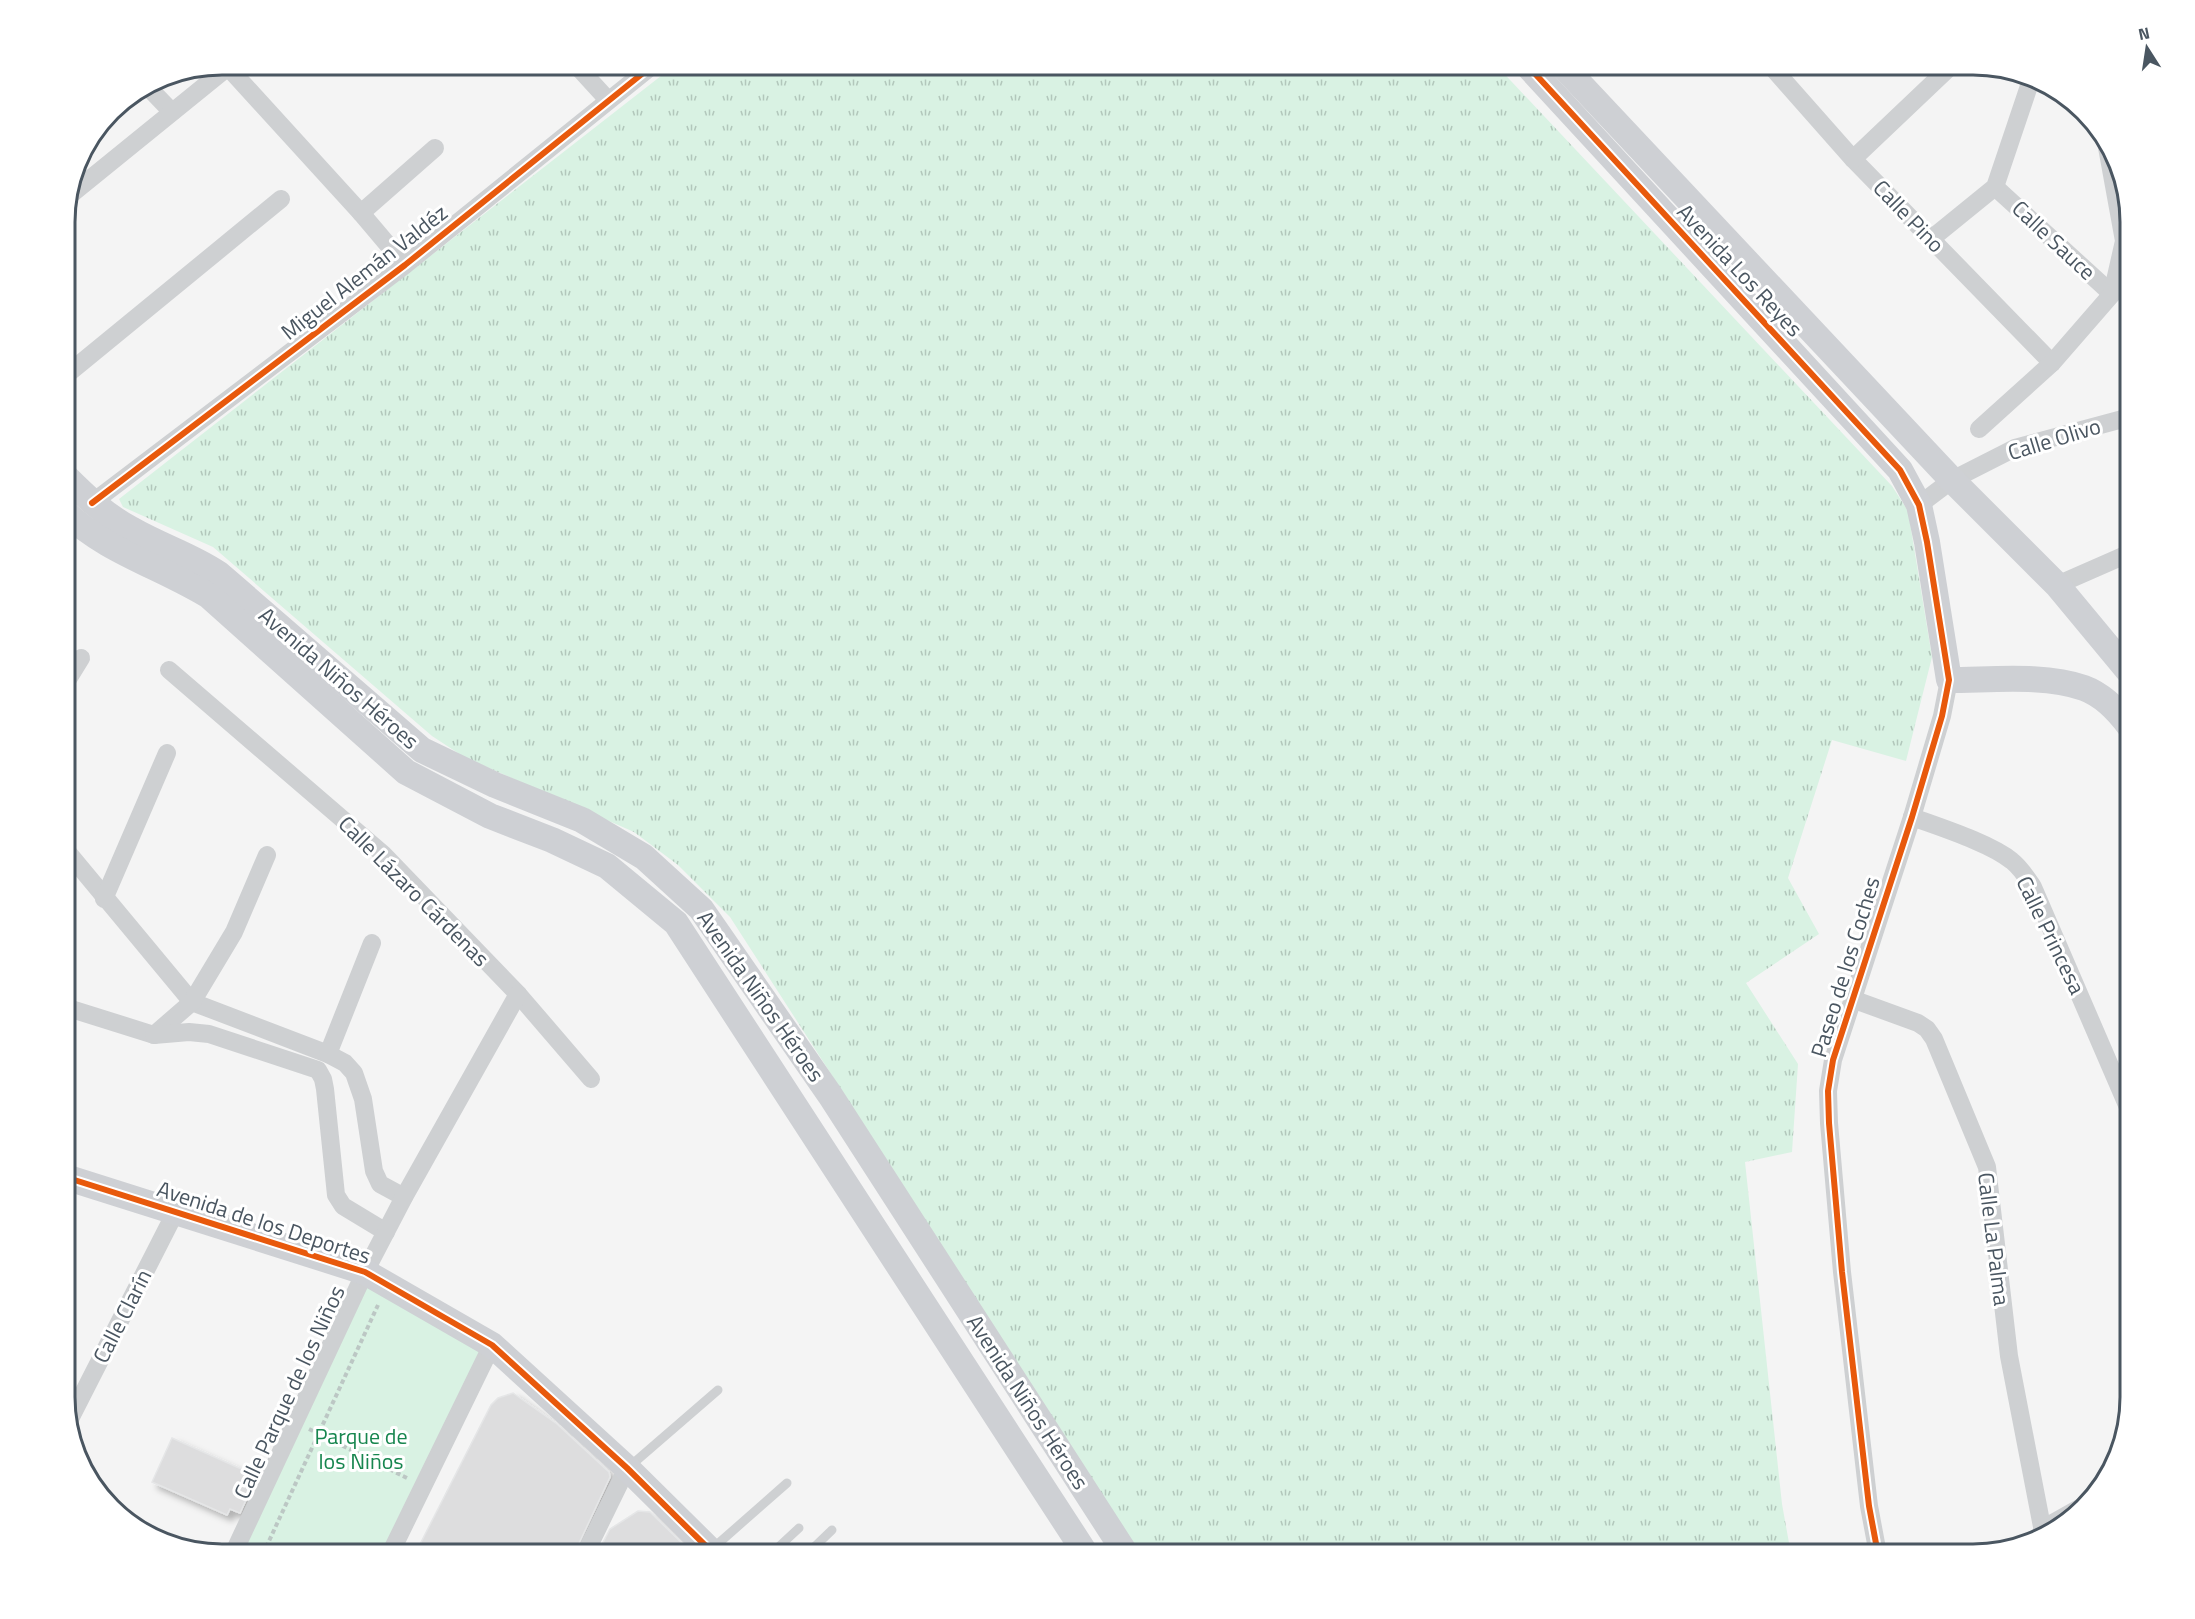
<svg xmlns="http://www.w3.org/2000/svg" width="2195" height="1619" viewBox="0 0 2195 1619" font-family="'Titillium Web',sans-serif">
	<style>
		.grass { fill: url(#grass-tufts) }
		.park { fill: #d9f2e3 }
		.building { fill: #ddddde; stroke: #e5e6e7; stroke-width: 1.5; filter: url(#shadow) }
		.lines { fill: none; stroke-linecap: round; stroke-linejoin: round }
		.path { stroke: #bcc7c4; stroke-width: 4; stroke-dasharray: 4.5 3; stroke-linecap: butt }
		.lane { stroke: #ced0d2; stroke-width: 9 }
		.street { stroke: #ced0d2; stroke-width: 18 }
		.secondary { stroke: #ced0d4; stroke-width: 26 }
		.cycleway-casing { stroke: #fff; stroke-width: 10 }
		.cycleway { stroke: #e8590c; stroke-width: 6 }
		.labels { text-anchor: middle; stroke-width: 6; stroke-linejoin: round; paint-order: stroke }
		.street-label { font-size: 22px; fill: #4a5661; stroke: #fff }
		.park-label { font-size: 22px; fill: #17864f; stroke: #fff }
		.rim { fill: none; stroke: #4a5661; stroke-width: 3 }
	</style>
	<defs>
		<pattern id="grass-tufts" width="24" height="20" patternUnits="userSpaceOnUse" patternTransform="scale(1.5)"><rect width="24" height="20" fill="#d9f2e3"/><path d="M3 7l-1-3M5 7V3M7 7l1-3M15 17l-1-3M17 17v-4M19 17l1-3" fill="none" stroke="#b2c7bb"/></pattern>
		<filter id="shadow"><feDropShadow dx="5.5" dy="5.5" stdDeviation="3" flood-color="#0004"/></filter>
	</defs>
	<rect width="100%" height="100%" fill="#f4f4f4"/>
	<path class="grass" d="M675 65H1496L1892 486 1908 511 1932 657 1906 761 1832 740 1788 878 1819 934 1746 983 1798 1064 1792 1152 1745 1162 1782 1504 1791 1554H1140L730 917 678 865 634 832 464 757 432 736 213 547 123 507 119 499Z"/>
	<path class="park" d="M366 1275 487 1347 389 1554H233Z"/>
	<g class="building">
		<path d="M513 1393 557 1424 609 1472 610 1477 574 1554H415L491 1405 498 1398Z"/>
		<path d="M172 1438 257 1476 240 1513 230 1509 227 1515 152 1482Z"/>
		<path d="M638 1511 650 1512 693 1554H597L610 1529Z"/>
	</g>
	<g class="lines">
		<g class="path">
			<path d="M309 1429 407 1478"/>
			<path d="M263 1554 378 1305"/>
		</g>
		<g class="lane">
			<path d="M629 1467 718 1390"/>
			<path d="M712 1549 787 1483"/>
			<path d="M771 1554 799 1528"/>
			<path d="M807 1554 832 1530"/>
		</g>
		<g class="street">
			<path d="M226 65 361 213 405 265"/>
			<path d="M576 65 608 100"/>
			<path d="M1770 65 1853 159 2052 363"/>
			<path d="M147 86 172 112"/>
			<path d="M1853 159 1952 65"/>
			<path d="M1995 187 2112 294"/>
			<path d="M69 196 228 67"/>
			<path d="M361 213 435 148"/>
			<path d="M1931 239 1995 187 2032 77"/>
			<path d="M65 376 281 199"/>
			<path d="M1979 429 2052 363 2112 294 2124 241 2106 142"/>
			<path d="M92 503 405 265 653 65"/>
			<path d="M1919 505 1952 480 2015 448 2130 417"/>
			<path d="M2057 585 2130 553"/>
			<path d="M169 670 383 854 518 994 591 1079"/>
			<path d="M65 684 81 658"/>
			<path d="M1912 817C1939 827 1990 843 2012 861 2021 868 2027 878 2033 887L2130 1112"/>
			<path d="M65 849 192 1002 328 1054 345 1063 354 1073 363 1099 374 1171 380 1184 404 1197"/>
			<path d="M104 899 167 753"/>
			<path d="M1852 999 1918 1023 1927 1029 1934 1039 1987 1167 2009 1356 2044 1537"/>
			<path d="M65 1007 154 1035 192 1002 234 932 267 855"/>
			<path d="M154 1035 189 1032 209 1034 318 1070 323 1079 325 1089 336 1195 343 1206 386 1232"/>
			<path d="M328 1054 372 943"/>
			<path d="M69 1421 176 1211"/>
			<path d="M2042 1529 2081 1507"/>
			<path d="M233 1554 365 1272 404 1197 518 994"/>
			<path d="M390 1554 492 1345"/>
			<path d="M585 1554 627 1468"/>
			<path d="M1878 1554 1869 1506 1842 1272 1829 1123 1828 1091 1833 1060 1912 817 1942 716 1949 680"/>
		</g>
		<g class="secondary">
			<path d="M1527 65 1900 470 1919 505 1927 542 1949 680C1991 680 2045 674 2084 688 2103 695 2119 712 2130 727"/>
			<path d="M1562 65 1952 480 2057 585 2130 673"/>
			<path d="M65 476C85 496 106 516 131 529 160 546 191 555 219 574L422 750 495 785 582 820 644 857 701 909 830 1095 1126 1554"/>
			<path d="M65 512C105 551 162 567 209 596L406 772 490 816 552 840 607 866 676 923 1086 1554"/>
			<path d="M65 1177 365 1272 492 1345 627 1468 714 1554"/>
		</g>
		<g class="cycleway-casing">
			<g id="cycleway">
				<path d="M1527 65 1900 470 1919 505 1927 542 1949 680 1942 716 1912 817 1833 1060 1828 1091 1829 1123 1842 1272 1869 1506 1878 1554"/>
				<path d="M92 503 405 265 653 65"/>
				<path d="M65 1177 365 1272 492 1345 627 1468 714 1554"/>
			</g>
		</g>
		<use href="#cycleway" class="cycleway"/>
	</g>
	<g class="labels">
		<g class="street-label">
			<text transform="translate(1909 216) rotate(46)" y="8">Calle Pino</text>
			<text transform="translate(2054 240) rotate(43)" y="8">Calle Sauce</text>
			<text transform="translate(1740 270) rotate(47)" y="8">Avenida Los Reyes</text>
			<text transform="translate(364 272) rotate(-38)" y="8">Miguel Alemán Valdéz</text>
			<text transform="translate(2054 439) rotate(-17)" y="8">Calle Olivo</text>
			<text transform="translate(339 678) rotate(41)" y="8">Avenida Niños Héroes</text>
			<text transform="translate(414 891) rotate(45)" y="8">Calle Lázaro Cárdenas</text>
			<text transform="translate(2051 935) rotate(64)" y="8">Calle Princesa</text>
			<text transform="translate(1845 967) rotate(-73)" y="8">Paseo de los Coches</text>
			<text transform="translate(761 996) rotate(55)" y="8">Avenida Niños Héroes</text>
			<text transform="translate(264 1222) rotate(18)" y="8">Avenida de los Deportes</text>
			<text transform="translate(1994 1239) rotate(83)" y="8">Calle La Palma</text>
			<text transform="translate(122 1316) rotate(-63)" y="8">Calle Clarín</text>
			<text transform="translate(289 1392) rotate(-65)" y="8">Calle Parque de los Niños</text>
			<text transform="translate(1028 1402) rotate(57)" y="8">Avenida Niños Héroes</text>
		</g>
		<g class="park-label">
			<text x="361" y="1444">Parque de<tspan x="361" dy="25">los Niños</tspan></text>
		</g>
	</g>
	<path d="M0 0H2195V1619H0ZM222 75H1973A147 147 0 0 1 2120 222V1397A147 147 0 0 1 1973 1544H222A147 147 0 0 1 75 1397V222A147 147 0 0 1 222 75Z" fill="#fff" fill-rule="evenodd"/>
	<path class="rim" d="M222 75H1973A147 147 0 0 1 2120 222V1397A147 147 0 0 1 1973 1544H222A147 147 0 0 1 75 1397V222A147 147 0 0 1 222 75Z"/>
	<g transform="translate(2147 48) rotate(348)" stroke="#ffffff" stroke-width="4.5" paint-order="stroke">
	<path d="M0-4.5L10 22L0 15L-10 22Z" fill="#4a5661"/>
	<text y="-9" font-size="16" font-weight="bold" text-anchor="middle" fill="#4a5661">N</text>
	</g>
</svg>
